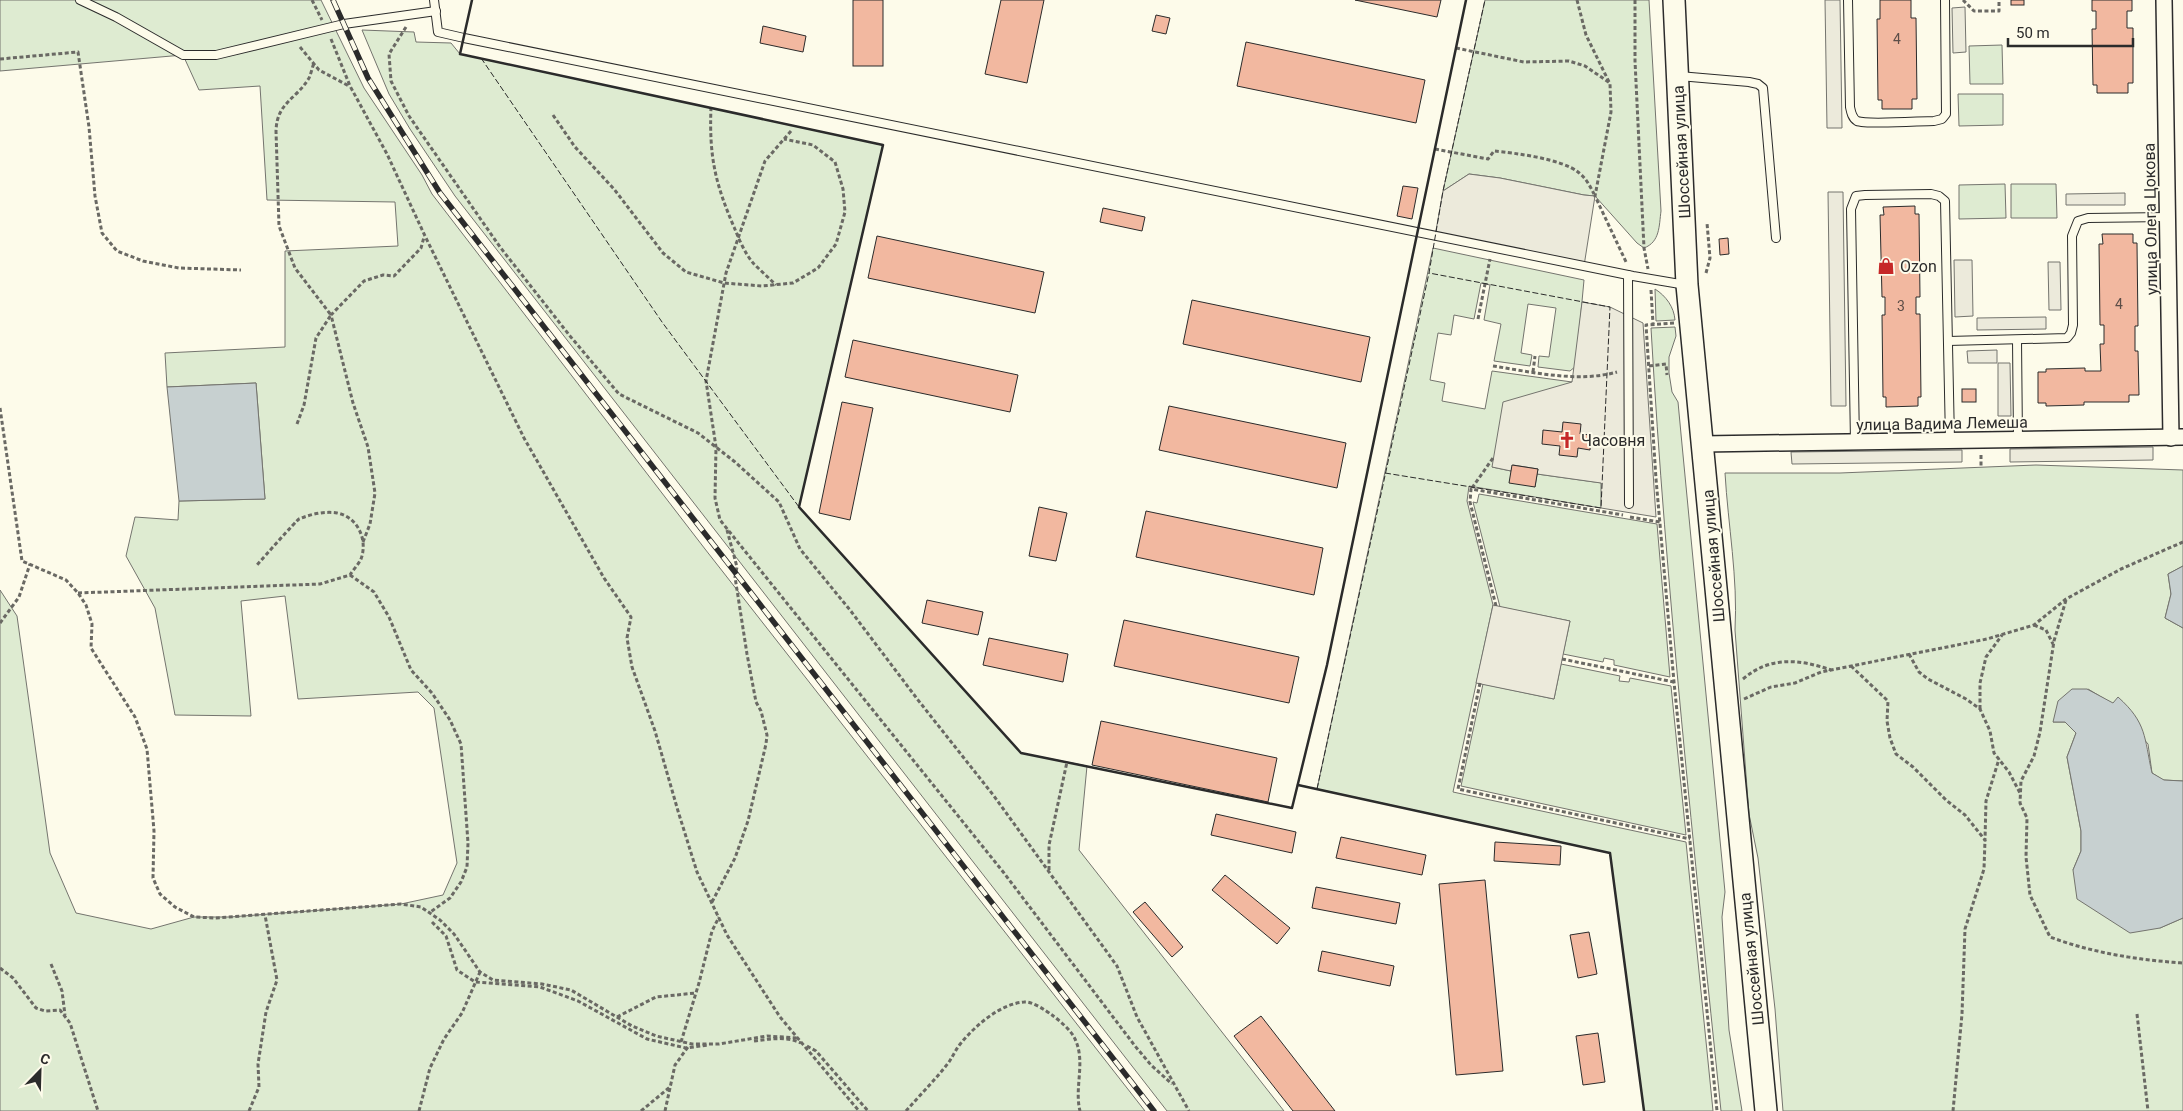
<svg xmlns="http://www.w3.org/2000/svg" width="2183" height="1111" viewBox="0 0 2183 1111" font-family="Roboto,sans-serif">
	<style>
		.green { fill: #deebd1; stroke: #74746e }
		.parking { fill: #eceadb; stroke: #74746e }
		.water { fill: #c7d0d0; stroke: #74746e }
		.building { fill: #f2b8a0; stroke: #2b2b2b }
		.lines { fill: none; stroke-linecap: round; stroke-linejoin: round }
		.lane-casing { stroke: #2b2b2b; stroke-width: 10 }
		.street-casing { stroke: #2b2b2b; stroke-width: 18 }
		.secondary-casing { stroke: #2b2b2b; stroke-width: 24 }
		.path { stroke: #6a6964; stroke-width: 3; stroke-dasharray: 4 2.5; stroke-linecap: butt }
		.lane { stroke: #fdfbea; stroke-width: 8 }
		.street { stroke: #fdfbea; stroke-width: 15 }
		.secondary { stroke: #fdfbea; stroke-width: 21 }
		.rail-casing { stroke: #2b2b2b; stroke-width: 5.5 }
		.rail { stroke: #fdfbea; stroke-width: 4; stroke-dasharray: 11; stroke-linecap: butt }
		.fence { stroke: #2b2b2b; stroke-width: 1; stroke-dasharray: 6 2.5; stroke-linecap: butt }
		.wall { stroke: #2b2b2b; stroke-width: 2.5 }
		.labels { text-anchor: middle; stroke-width: 4; stroke-linejoin: round; paint-order: stroke }
		.number-label { font-size: 14px; fill: #5d4e48 }
		.street-label { font-size: 16px; fill: #2b2b2b; stroke: #fdfbea }
		.poi-label { font-size: 16px; fill: #2b2b2b; stroke: #fdfbea; text-anchor: start }
	</style>
	<rect width="100%" height="100%" fill="#fdfbea"/>
	<g class="green">
		<path d="M0 0H321L364 88 422 175 432 194 705 549 1145 1111H0V590L17 616 50 853 76 913 151 929 194 917H230L401 904 443 895 457 863 434 708 418 692 298 699 285 596 241 601 251 716 175 715 155 608 126 556 135 517 178 520 179 501 265 499 256 383 167 387 165 353 285 347V251L398 246 395 202 267 200 260 86 199 90 183 55 0 71Z"/>
		<path d="M1485 0H1649L1661 211C1659 226 1660 242 1644 248L1637 243 1595 196 1584 195 1500 178 1469 174 1443 191Z"/>
		<path d="M362 30 414 32 416 42 451 43 460 54 883 145 799 507 1021 753 1087 766 1079 850 1284 1111H1167L455 196 410 129 389 94Z"/>
		<path d="M2002 45 2003 84H1970L1969 46Z"/>
		<path d="M1958 94H2003V125L1959 126Z"/>
		<path d="M2005 184 2006 218 1959 219V185Z"/>
		<path d="M2011 184H2056L2057 218H2011Z"/>
		<path d="M1433 248 1584 280 1576 366 1570 371 1538 367 1539 356 1549 357 1556 308 1528 304 1521 353 1532 355 1530 366 1494 361 1501 324 1484 320 1490 285 1481 283 1474 319 1454 315 1451 335 1438 333 1430 380 1445 383 1442 401 1485 409 1492 371 1572 382 1564 386 1492 467 1511 471 1535 487 1537 474 1602 483 1601 508 1469 486 1467 501 1493 605 1453 792 1686 842 1713 1111H1644L1610 853 1317 789Z"/>
		<path d="M1655 289C1666 296 1674 307 1675 320L1656 321Z"/>
		<path d="M1675 327 1676 336 1669 357V373L1672 392 1678 402 1681 434 1725 892 1722 917 1729 1030 1742 1111H1721C1694 850 1666 590 1651 328Z"/>
		<path d="M2036 465 2183 470V566L2168 574 2171 594 2165 618 2183 628V781L2163 780 2152 773 2148 744 2113 704 2088 689 2053 722H2065L2076 733 2067 757 2081 831V851L2073 870 2160 928 2183 918V1111H1783L1775 1009 1758 858 1749 814 1735 630C1738 578 1728 525 1725 473H1840Z"/>
		<path d="M1479 494 1657 524 1670 677 1614 665V660L1604 658 1603 662 1563 654 1570 621 1500 607 1473 502 1477 503Z"/>
		<path d="M1561 664 1620 676 1619 681 1629 682 1630 678 1671 686 1686 835 1461 786 1483 684 1554 699Z"/>
	</g>
	<g class="parking">
		<path d="M1825 0H1840L1842 128H1827Z"/>
		<path d="M1965 7 1966 52 1953 53 1952 8Z"/>
		<path d="M1469 174 1500 178 1584 195 1595 196 1584 266 1435 236 1443 191Z"/>
		<path d="M1828 192H1843L1846 406H1831Z"/>
		<path d="M2125 193V205H2066V194Z"/>
		<path d="M1954 260H1972L1973 316 1955 317Z"/>
		<path d="M2048 262H2060L2061 310H2049Z"/>
		<path d="M1582 302 1610 307 1643 323 1656 517 1601 508V483L1537 474 1538 469 1513 465 1511 471 1492 467 1503 402 1572 382Z"/>
		<path d="M2046 317V329L1977 330V318Z"/>
		<path d="M1997 350V363H1968L1967 351Z"/>
		<path d="M1998 363H2010L2011 416H1998Z"/>
		<path d="M2153 447V460L2010 462V449Z"/>
		<path d="M1962 450V462L1792 464 1791 452Z"/>
		<path d="M1493 605 1570 621 1554 699 1476 683Z"/>
	</g>
	<g class="water">
		<path d="M256 383 265 499 179 501 167 387Z"/>
		<path d="M2183 566V628L2165 618 2171 594 2168 574Z"/>
		<path d="M2072 689H2087L2113 703 2118 697C2147 723 2144 737 2152 773L2164 780 2183 781V918L2160 928 2130 933 2077 899 2073 870 2081 851V831L2067 757 2076 733 2065 722H2053L2058 701Z"/>
	</g>
	<g class="building">
		<rect x="853" y="0" width="30" height="66"/>
		<path d="M1001 0H1044L1027 83 985 74Z"/>
		<path d="M1355 0H1441L1437 17Z"/>
		<path d="M1880 0H1911V18H1916L1917 99H1912V109H1882V100H1878L1877 19H1880Z"/>
		<rect x="2011" y="0" width="13" height="5"/>
		<path d="M2092 0H2132V11H2127V28H2133V83H2128V93H2097V85H2093L2092 29H2096V11H2092Z"/>
		<path d="M1156 15 1170 18 1166 34 1152 31Z"/>
		<path d="M763 26 806 36 803 52 760 43Z"/>
		<path d="M1246 42 1425 80 1416 123 1237 86Z"/>
		<path d="M1403 186 1418 188 1412 219 1397 216Z"/>
		<path d="M1915 206V214H1919L1920 297H1916V314H1920L1921 397H1918V406L1886 407V397H1883L1882 315H1885V297H1882L1880 215H1884L1883 207Z"/>
		<path d="M1103 208 1145 217 1142 231 1100 222Z"/>
		<path d="M2102 234H2133V243H2137L2138 326H2135V351H2138L2139 395H2129V402H2084V405L2046 406V403H2038V372H2046V369L2085 368V371H2101L2100 344H2104V325H2100L2099 244H2103Z"/>
		<path d="M877 236 1044 272 1035 313 868 278Z"/>
		<path d="M1728 238 1729 254 1720 255 1719 239Z"/>
		<path d="M1192 300 1370 337 1361 382 1183 344Z"/>
		<path d="M853 340 1018 375 1010 412 845 377Z"/>
		<rect x="1962" y="389" width="14" height="13"/>
		<path d="M842 402 873 408 850 520 819 513Z"/>
		<path d="M1169 406 1346 443 1337 488 1159 450Z"/>
		<path d="M1563 422 1581 424 1580 434 1591 435 1590 450 1578 448 1577 457 1559 455 1560 446 1542 444 1543 430 1562 432Z"/>
		<path d="M1512 465 1538 469 1535 487 1509 483Z"/>
		<path d="M1039 507 1067 513 1056 561 1029 556Z"/>
		<path d="M1146 511 1323 548 1314 595 1136 557Z"/>
		<path d="M927 600 983 612 978 635 922 623Z"/>
		<path d="M1124 620 1299 657 1289 703 1114 666Z"/>
		<path d="M989 638 1068 654 1063 682 983 665Z"/>
		<path d="M1101 721 1277 758 1268 802 1092 765Z"/>
		<path d="M1216 814 1296 832 1292 853 1211 835Z"/>
		<path d="M1341 837 1426 855 1422 875 1336 858Z"/>
		<path d="M1495 842 1561 846 1560 865 1494 861Z"/>
		<path d="M1225 875 1290 928 1277 944 1212 890Z"/>
		<path d="M1485 880 1503 1071 1456 1075 1439 884Z"/>
		<path d="M1316 887 1400 903 1396 924 1312 908Z"/>
		<path d="M1145 902 1183 947 1172 957 1133 912Z"/>
		<path d="M1589 932 1597 974 1578 978 1570 935Z"/>
		<path d="M1322 951 1394 966 1390 986 1318 971Z"/>
		<path d="M1261 1016 1335 1111H1293L1234 1036Z"/>
		<path d="M1598 1033 1605 1082 1583 1085 1576 1036Z"/>
	</g>
	<g class="lines">
		<g class="lane-casing">
			<g id="lane">
				<path d="M80 0 116 17 183 55H216L344 24 436 11"/>
				<path d="M434 0 438 32 464 38 1633 276 1686 285"/>
				<path d="M1848 0 1850 107C1851 112 1852 118 1857 121 1867 125 1921 121 1934 121L1942 119 1946 114 1945 0"/>
				<path d="M1679 76 1749 82 1758 84 1763 88 1776 238"/>
				<path d="M1628 275 1629 504"/>
				<path d="M2017 340 2018 440"/>
				<path d="M1948 341 2067 338 2071 333 2073 325 2072 236 2078 221 2088 218 2167 217"/>
				<path d="M1855 442 1851 209 1856 196 1865 195 1931 194 1939 196 1945 201 1950 440"/>
			</g>
		</g>
		<g class="street-casing">
			<g id="street">
				<path d="M2164 0 2171 438"/>
				<path d="M1702 444 2183 437"/>
			</g>
		</g>
		<g class="secondary-casing">
			<path id="secondary" d="M1674 0 1687 285 1766 1111"/>
		</g>
		<g class="path">
			<path d="M312 0 322 20"/>
			<path d="M1577 0 1586 35 1610 84 1611 112 1595 196 1627 264"/>
			<path d="M1635 0V61L1644 248 1648 269"/>
			<path d="M1963 0 1974 11H1999V0"/>
			<path d="M406 27 389 54 391 81 409 116 500 247 570 336 619 394 698 433 735 462 779 502 800 549 850 610 918 700 994 796 1117 966 1137 1017 1189 1111"/>
			<path d="M331 39 350 86 387 154 425 236 524 438 604 578 631 617 627 638 632 667 655 731 678 811 697 872 727 935 780 1017 859 1111"/>
			<path d="M300 47 319 70 349 86"/>
			<path d="M1456 48 1524 62 1569 61 1585 66 1610 83"/>
			<path d="M0 59 78 52 89 127 95 196 102 233 117 251 143 261 179 268 241 270"/>
			<path d="M711 107C709 156 715 183 734 227 739 239 745 254 754 264 761 271 769 278 776 285"/>
			<path d="M553 115 575 147 614 189 663 253 686 272 724 283 762 286 793 283 818 268 836 244 845 212 843 189 835 162 813 145 784 139"/>
			<path d="M791 131 765 161 726 273 706 381 716 447 715 498 720 520 1004 873 1135 1046 1151 1065 1172 1084"/>
			<path d="M1435 149 1488 159 1494 151C1515 153 1562 159 1578 172 1586 178 1590 186 1594 194"/>
			<path d="M1706 273 1710 258 1707 223"/>
			<path d="M1651 290 1653 324"/>
			<path d="M1478 319 1490 259"/>
			<path d="M1674 323 1646 325 1656 479 1674 682 1717 1111"/>
			<path d="M1493 366C1532 372 1578 383 1617 372"/>
			<path d="M1649 366 1666 364 1667 375"/>
			<path d="M1533 372 1535 356"/>
			<path d="M0 408 22 561 66 580 78 593 86 605 92 624 91 648 135 717 147 749 154 831 153 878 160 894 175 907 194 917 216 918 401 904 421 907 440 920 454 934 480 972 493 980 542 984 571 990 632 1026 656 1036 692 1044H719L767 1036 797 1038"/>
			<path d="M297 424 304 405 316 338 331 315 295 268 279 226 276 131C277 102 296 100 309 78 311 74 312 68 314 63"/>
			<path d="M1981 455V466"/>
			<path d="M1472 488 1493 458"/>
			<path d="M1630 517 1660 522"/>
			<path d="M363 542 370 524 375 493 368 447 353 403 331 315 364 281 383 275 394 276 421 248 424 237"/>
			<path d="M350 575 374 592 389 617 411 670 432 693 450 720 461 744 468 843 467 867 461 882 450 898 429 913"/>
			<path d="M78 593 320 584 350 575C353 570 358 565 361 559 368 540 358 517 337 513 325 511 311 514 299 519 296 521 263 558 257 565"/>
			<path d="M2066 600 2054 641 2040 732 2034 756 2021 781 2020 803 2027 818 2026 857 2030 895 2050 937C2093 953 2138 960 2183 963"/>
			<path d="M1496 606 1470 502 1471 489 1623 515"/>
			<path d="M0 623 19 597 30 564"/>
			<path d="M2034 625 2046 630 2053 644"/>
			<path d="M1909 654 1919 672 1928 679 1966 699 1980 709 1990 731 1994 753 2009 772 2020 793"/>
			<path d="M1562 659 1674 682"/>
			<path d="M1851 666 1888 701 1887 721 1890 738 1896 754 1913 767 1946 800 1965 815 1985 840 1986 801 1999 759"/>
			<path d="M1743 679C1770 656 1799 659 1831 670"/>
			<path d="M1480 683 1458 789 1690 839"/>
			<path d="M1744 699 1771 687 1795 683 1821 672 1987 639 2034 625 2066 599 2121 569 2183 542"/>
			<path d="M1980 709V683L1986 657 2002 635"/>
			<path d="M1049 870V845L1067 762"/>
			<path d="M712 902 735 858 748 821 766 744 767 735 761 711 756 702 747 654 735 577 737 567 727 530"/>
			<path d="M432 922 446 936 457 970 475 982 540 987 578 1001 647 1039 686 1048 708 1045"/>
			<path d="M51 964 62 991 65 1015"/>
			<path d="M0 968 13 978 36 1008 45 1011 60 1010 70 1023 98 1111"/>
			<path d="M2137 1014 2148 1111"/>
			<path d="M617 1017 656 997 696 993"/>
			<path d="M754 1041C770 1039 786 1036 801 1043"/>
			<path d="M681 1042 699 983 712 931 719 917"/>
			<path d="M807 1046 816 1051 868 1111"/>
			<path d="M249 1111 259 1087 258 1064 266 1012 277 980 265 915"/>
			<path d="M419 1111 430 1068 444 1039 462 1013 480 972"/>
			<path d="M641 1111 670 1087"/>
			<path d="M665 1111 675 1065 688 1047"/>
			<path d="M906 1111C920 1095 936 1079 949 1062 953 1056 956 1049 961 1043 976 1025 1000 1004 1024 1002 1032 1001 1045 1010 1052 1015 1060 1021 1071 1030 1075 1039 1086 1062 1074 1087 1080 1111"/>
			<path d="M1953 1111 1962 1014 1965 929 1984 869 1985 840"/>
		</g>
		<use href="#lane" class="lane"/>
		<use href="#street" class="street"/>
		<use href="#secondary" class="secondary"/>
		<g class="rail-casing">
			<path id="rail" d="M333 0 368 78 440 193 1154 1111"/>
		</g>
		<use href="#rail" class="rail"/>
		<g class="fence">
			<path d="M481 58 662 322 799 507"/>
			<path d="M1385 473 1601 508 1610 307 1429 273"/>
			<path d="M1317 789 1429 273 1443 191 1485 0"/>
		</g>
		<g class="wall">
			<path d="M472 0 460 54 883 145 799 507 1021 753 1292 808 1327 665 1466 0"/>
			<path d="M1298 785 1610 853 1644 1111"/>
		</g>
	</g>
	<defs>
		<g id="shop-bare" transform="scale(1.35)"><path d="M-5-2.5h2.3a2.7 3.5 0 0 1 5.4 0H5L5.5 6h-11ZM-1.5-2.5h3a1.5 2.3 0 0 0-3 0Z" fill="#c62828" stroke="#fdfbea" stroke-width="2.5" paint-order="stroke"/></g>
		<g id="church-bare" transform="scale(1.35)"><path d="M-1.2-6h2.4v3.5h3.3v2.4h-3.3V6h-2.4V-.1h-3.3v-2.4h3.3Z" fill="#c62828" stroke="#fdfbea" stroke-width="2.5" paint-order="stroke"/></g>
	</defs>
	<g fill-rule="evenodd">
		<use href="#shop-bare" x="1886" y="266"/>
		<use href="#church-bare" x="1567" y="440"/>
	</g>
	<g class="labels">
		<g class="number-label">
			<text x="1897" y="44">4</text>
			<text x="2119" y="309">4</text>
			<text x="1901" y="311">3</text>
		</g>
		<g class="street-label">
			<text transform="translate(1681 152) rotate(-93)" y="6">Шоссейная улица</text>
			<text transform="translate(2150 219) rotate(-91)" y="6">улица Олега Цокова</text>
			<text transform="translate(1942 423) rotate(-1)" y="6">улица Вадима Лемеша</text>
			<text transform="translate(1713 556) rotate(-95)" y="6">Шоссейная улица</text>
			<text transform="translate(1751 959) rotate(-96)" y="6">Шоссейная улица</text>
		</g>
		<g class="poi-label">
			<text x="1900" y="272">Ozon</text>
			<text x="1581" y="446">Часовня</text>
		</g>
	</g>
	<g transform="translate(40 1071) rotate(23)" stroke="#fdfbea" stroke-width="4" paint-order="stroke">
	<path d="M0-4L9 19L0 12L-9 19Z" fill="#2b2b2b"/>
	<text y="-8" font-size="14" font-weight="bold" text-anchor="middle" fill="#2b2b2b">С</text>
	</g>
	<path d="M2008 38v8h125v-8" fill="none" stroke="#2b2b2b" stroke-width="2.5"/>
	<text x="2016" y="38" font-size="15" fill="#2b2b2b" stroke="#fdfbea" stroke-width="4" paint-order="stroke">50 m</text>
</svg>
